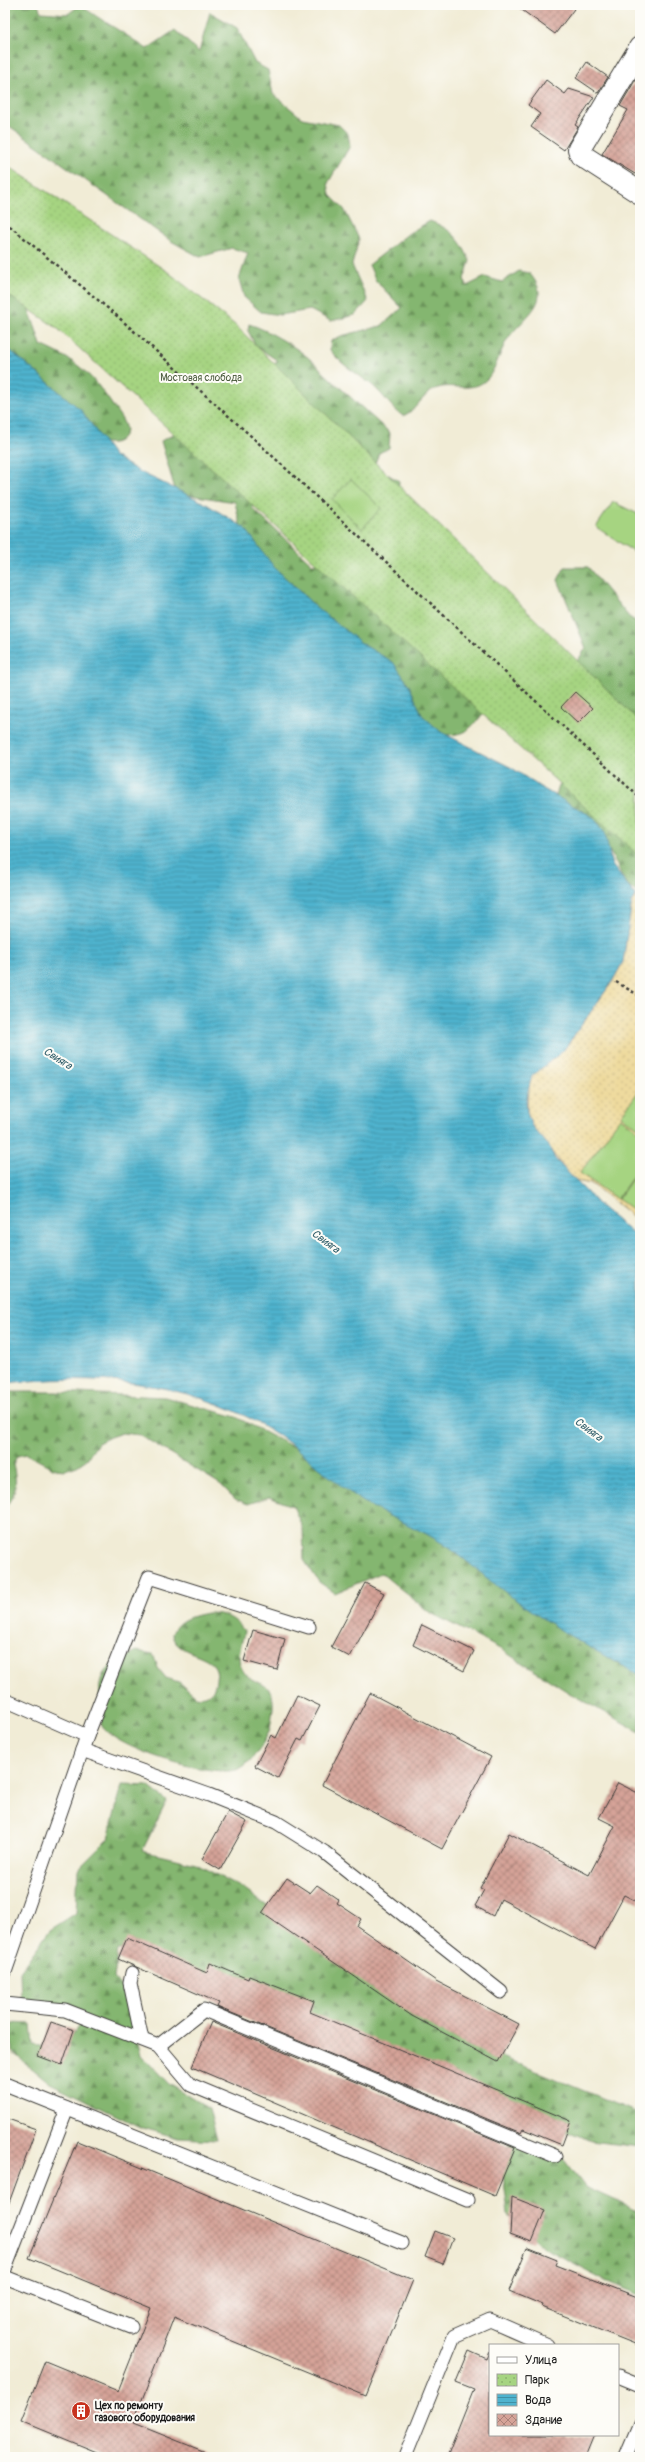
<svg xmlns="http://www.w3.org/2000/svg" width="645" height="2462" viewBox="0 0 645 2462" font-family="Pangolin,sans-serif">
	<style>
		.forest { fill: url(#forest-firs); stroke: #506946 }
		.sand { fill: url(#sand-dots); stroke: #857b5d }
		.park { fill: url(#park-dots); stroke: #61784e }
		.garden { fill: #a6d481; stroke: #61784e }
		.water { fill: url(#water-rules); stroke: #366875 }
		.building { fill: url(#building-cross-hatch) }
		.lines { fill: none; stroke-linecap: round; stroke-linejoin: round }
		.service-casing { stroke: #3c3b38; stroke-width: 15 }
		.minor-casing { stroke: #3c3b38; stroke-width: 24 }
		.path { stroke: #3c3b38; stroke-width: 2.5; stroke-dasharray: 3 3; stroke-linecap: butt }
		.service { stroke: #fff; stroke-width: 13 }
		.minor { stroke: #fff; stroke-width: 22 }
		.labels { text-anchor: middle; stroke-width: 4; stroke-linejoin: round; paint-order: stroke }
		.park-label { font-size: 10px; fill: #4c5c3f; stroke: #fdfcf7 }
		.poi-label { font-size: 10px; font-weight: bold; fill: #1c1c1c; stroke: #fdfcf7; text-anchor: start }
		.water-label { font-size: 11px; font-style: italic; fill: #33606c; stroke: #fdfcf7 }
	</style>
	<defs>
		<pattern id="forest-firs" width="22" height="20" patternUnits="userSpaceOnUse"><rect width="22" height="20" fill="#84b66f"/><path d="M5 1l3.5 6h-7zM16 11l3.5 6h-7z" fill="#6b935a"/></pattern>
		<pattern id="sand-dots" width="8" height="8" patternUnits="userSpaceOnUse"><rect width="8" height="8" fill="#eeda9e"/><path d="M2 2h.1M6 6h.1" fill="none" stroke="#ccba88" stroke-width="1.8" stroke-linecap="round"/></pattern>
		<pattern id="park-dots" width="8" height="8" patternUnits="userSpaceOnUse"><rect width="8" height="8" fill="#a6d481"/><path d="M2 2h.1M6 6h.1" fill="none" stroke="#8eb56f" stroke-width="1.8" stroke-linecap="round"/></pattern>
		<pattern id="water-rules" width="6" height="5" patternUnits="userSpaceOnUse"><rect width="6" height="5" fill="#4fb3ce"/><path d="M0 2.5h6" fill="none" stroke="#4191a6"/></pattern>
		<pattern id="building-cross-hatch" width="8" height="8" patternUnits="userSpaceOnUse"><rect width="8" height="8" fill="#d5a398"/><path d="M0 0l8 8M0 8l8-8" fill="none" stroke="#ac847b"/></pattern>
	</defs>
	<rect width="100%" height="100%" fill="#fdfcf7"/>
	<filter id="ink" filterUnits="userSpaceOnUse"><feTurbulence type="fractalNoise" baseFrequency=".025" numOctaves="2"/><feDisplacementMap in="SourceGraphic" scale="8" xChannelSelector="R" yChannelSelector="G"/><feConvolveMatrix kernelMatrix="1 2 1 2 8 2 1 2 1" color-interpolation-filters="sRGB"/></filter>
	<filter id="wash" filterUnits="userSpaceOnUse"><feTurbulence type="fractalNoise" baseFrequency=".012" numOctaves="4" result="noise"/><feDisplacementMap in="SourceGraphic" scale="16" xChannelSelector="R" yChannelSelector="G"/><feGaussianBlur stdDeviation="0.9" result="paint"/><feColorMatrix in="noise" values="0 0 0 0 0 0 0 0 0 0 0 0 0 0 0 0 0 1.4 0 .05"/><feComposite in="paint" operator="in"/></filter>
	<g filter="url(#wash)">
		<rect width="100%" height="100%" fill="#f1ecd6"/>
		<g class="forest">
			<path d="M5 5H38L41 12 68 14 80 5C102 21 125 33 147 49L175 30 199 52 210 12 237 28 255 63 268 70 273 94 302 118 339 125 348 134 350 146 328 183 330 195 344 209 359 239 352 265 368 301 355 315 331 321 310 310 280 315 261 312 244 297 239 279 248 253 232 248 200 257 171 241 5 123Z"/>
			<path d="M430 221C453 230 460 239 470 261L464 279 467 286 485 277 502 282 519 271 529 273C556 302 522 317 507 340 500 352 496 368 488 378 474 394 454 383 438 388 423 392 418 410 403 416 391 408 384 395 372 385 357 373 342 366 330 350L331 341 341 336 381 326 402 308 376 281 369 265 409 233Z"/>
			<path d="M5 269C23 290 33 319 41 345 77 361 91 373 113 406 118 414 125 421 126 431 120 447 108 444 94 440L5 353Z"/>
			<path d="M249 324C271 331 309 354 323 372L390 433 389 448 379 453 374 466 399 481 398 494 271 367 278 361 256 346 248 331Z"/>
			<path d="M194 423 238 460 253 509 312 564 353 561 485 711C466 736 461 736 430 734L247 555 235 502 176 493 161 441Z"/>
			<path d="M565 567H588L629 617 640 624V750L574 666 586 648 558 580Z"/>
			<path d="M569 779 640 816V893C619 885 620 863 607 848L554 801 559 786Z"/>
			<path d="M5 1392H56L165 1397 236 1417 295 1448 640 1665V1732L571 1694 502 1650 429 1612 381 1573 335 1593 319 1582 304 1560 303 1529 293 1506 269 1497 248 1504 235 1499 220 1484 140 1435 122 1433 110 1437 98 1443 87 1459 77 1466 65 1470 55 1469 26 1454 17 1456 13 1464C17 1481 17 1495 5 1509Z"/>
			<path d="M207 1613C223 1613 235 1617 244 1631 243 1642 235 1657 242 1669 252 1688 275 1677 273 1708 272 1715 271 1725 269 1732 263 1744 252 1763 239 1769 215 1779 115 1749 102 1726 98 1718 100 1708 100 1699 99 1687 99 1677 108 1668 115 1661 128 1656 136 1651L153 1654 158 1668 166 1678 179 1682 196 1696C201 1697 206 1697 210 1693 214 1690 215 1685 216 1680 223 1650 175 1659 172 1634 177 1619 193 1616 207 1613Z"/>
			<path d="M122 1785 148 1786 167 1801 142 1851 196 1864 242 1888 444 2033 640 2114V2147L591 2141 140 1948 118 1950 114 1978 130 1998 133 2024 141 2055 169 2084 209 2108 217 2140 178 2138 140 2127 50 2083 12 2052 11 2023 31 2024 33 2045 63 2050 81 2022 21 2002 20 1971 50 1930 76 1913 78 1869 108 1839Z"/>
			<path d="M514 2138 561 2156 585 2187 640 2212V2295L604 2280 545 2249 508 2214 501 2157Z"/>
		</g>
		<path class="sand" d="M640 892V1222L592 1184 575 1181 570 1176 532 1126 527 1113 528 1085 531 1076 563 1051 612 982 623 962 632 901Z"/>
		<path class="park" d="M5 164 168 272 235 325 640 722V857L57 328 5 293Z"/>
		<g class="garden">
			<path d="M351 479 381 508 362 529 332 499Z"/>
			<path d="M613 502 640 515V556L596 527Z"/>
			<path d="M640 1089V1129L621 1116Z"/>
			<path d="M620 1118 640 1132V1166L617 1199 580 1173Z"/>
			<path d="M640 1168V1215L618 1199Z"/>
		</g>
		<path class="water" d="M5 346 81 410 114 456 140 472 203 502 245 528 274 567 316 607 364 645 393 662 409 685 422 715 441 732 512 768 540 787 593 817 605 832 612 865 635 895 632 901 623 962 612 982 563 1051 532 1076 526 1099 527 1113 532 1126 549 1146 555 1159 599 1205 640 1240V1675C593 1650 547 1624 505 1592 484 1577 466 1559 445 1545 418 1527 386 1517 359 1499 326 1477 299 1446 264 1426 184 1380 95 1374 5 1383Z"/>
		<g id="blocks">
			<g class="building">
				<path d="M515 5H577L555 34Z"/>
				<path d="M587 62 608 77 598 93 576 78Z"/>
				<path d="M640 72V177L602 154 628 110 620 106Z"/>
				<path d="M546 80 565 94 569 89 594 97 575 125 578 127 564 150 531 127 540 114 528 105Z"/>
				<path d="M575 692 593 708 578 723 561 707Z"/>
				<path d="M365 1583 384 1593 350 1657 331 1647Z"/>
				<path d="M422 1625 474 1651 464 1671 413 1645Z"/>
				<path d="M253 1630 285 1639 277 1670 244 1661Z"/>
				<path d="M370 1693 491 1757 442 1849 322 1785Z"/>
				<path d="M297 1695 320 1706 302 1741 298 1739 278 1778 255 1766 271 1735 276 1738Z"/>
				<path d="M618 1783 640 1794V1903L624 1895 595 1949 501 1899 493 1916 475 1906 484 1890 480 1888 509 1833 589 1875 615 1826 599 1818Z"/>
				<path d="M228 1812 247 1822 220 1870 202 1859Z"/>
				<path d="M287 1878 310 1893 317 1885 339 1900 337 1903 361 1919 357 1926 436 1981 519 2024 498 2062 412 2016 262 1913Z"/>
				<path d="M127 1938 207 1973 210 1963 248 1979 249 1976 314 2001 310 2012 571 2121 562 2145 523 2129 521 2133 217 2007 219 2003 118 1959Z"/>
				<path d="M51 2022 74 2030 62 2065 38 2056Z"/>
				<path d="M211 2022 515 2148 495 2196 192 2067Z"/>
				<path d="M5 2118 36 2129 7 2208 5 2207Z"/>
				<path d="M77 2141 413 2280 366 2396 174 2317 133 2423 218 2457H109L21 2421 45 2361 118 2391 151 2308 29 2258Z"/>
				<path d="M512 2197 545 2210 532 2242 510 2234Z"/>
				<path d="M435 2231 453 2238 443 2264 425 2257Z"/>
				<path d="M527 2248 557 2260 555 2265 640 2298V2346L542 2307 543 2305 509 2291Z"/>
				<path d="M469 2351 487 2359 490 2352V2435H595L586 2457H447L474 2389 456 2382Z"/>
			</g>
		</g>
	</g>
	<g filter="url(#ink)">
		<use href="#blocks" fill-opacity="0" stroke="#3c3b38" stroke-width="1"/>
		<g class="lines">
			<g class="service-casing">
				<g id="service">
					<path d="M5 1700 87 1736 5 1972"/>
					<path d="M87 1736 149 1577 309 1627"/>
					<path d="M82 1750 209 1795 276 1822 324 1852 501 1992"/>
					<path d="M132 1973 130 1983 142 2039"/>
					<path d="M5 2004 65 2010 158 2046 191 2085 468 2200"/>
					<path d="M158 2046 204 2010 555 2156"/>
					<path d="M5 2084 402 2243"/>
					<path d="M5 2269 67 2109"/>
					<path d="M5 2277 131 2327"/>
					<path d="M618 2376 640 2385"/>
					<path d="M405 2457 454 2336 490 2320 547 2345"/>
					<path d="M626 2457 640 2424"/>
				</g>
			</g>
			<g class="minor-casing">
				<path id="minor" d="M640 48 579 149 581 155 640 193"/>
			</g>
			<g class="path">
				<path d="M5 222 117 316 252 437 640 798"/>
				<path d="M616 982 640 996"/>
			</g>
			<use href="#service" class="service"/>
			<use href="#minor" class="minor"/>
		</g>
	</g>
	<defs>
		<g id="building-disc" transform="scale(1)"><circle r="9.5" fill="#c8321e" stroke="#fdfcf7"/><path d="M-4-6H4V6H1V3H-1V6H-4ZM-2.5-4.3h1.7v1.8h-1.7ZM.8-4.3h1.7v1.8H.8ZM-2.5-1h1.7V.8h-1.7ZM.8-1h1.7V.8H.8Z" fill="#fff"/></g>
	</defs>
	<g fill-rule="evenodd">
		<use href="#building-disc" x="81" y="2411"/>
	</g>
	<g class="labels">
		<g class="park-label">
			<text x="201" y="381">Мостовая слобода</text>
		</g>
		<g class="poi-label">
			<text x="95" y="2409">Цех по ремонту<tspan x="95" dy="12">газового оборудования</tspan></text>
		</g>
		<g class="water-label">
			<text transform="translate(58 1058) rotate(32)" y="4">Свияга</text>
			<text transform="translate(326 1241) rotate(36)" y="4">Свияга</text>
			<text transform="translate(589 1429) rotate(36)" y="4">Свияга</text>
		</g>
	</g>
	<rect width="645" height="2462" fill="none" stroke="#fdfcf7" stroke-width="20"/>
	<rect x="489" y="2344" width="130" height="92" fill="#fdfcf7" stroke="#a3a29f"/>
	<rect x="497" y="2357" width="20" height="6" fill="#ffffff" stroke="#a3a29f"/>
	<text x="525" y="2364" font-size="12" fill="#1c1c1c">Улица</text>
	<rect x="497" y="2374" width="20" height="12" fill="url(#park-dots)" stroke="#a3a29f"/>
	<text x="525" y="2384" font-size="12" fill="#1c1c1c">Парк</text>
	<rect x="497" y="2394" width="20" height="12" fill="url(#water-rules)" stroke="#a3a29f"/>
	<text x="525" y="2404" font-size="12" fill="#1c1c1c">Вода</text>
	<rect x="497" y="2414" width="20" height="12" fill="url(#building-cross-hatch)" stroke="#a3a29f"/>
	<text x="525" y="2424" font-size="12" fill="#1c1c1c">Здание</text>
</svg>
